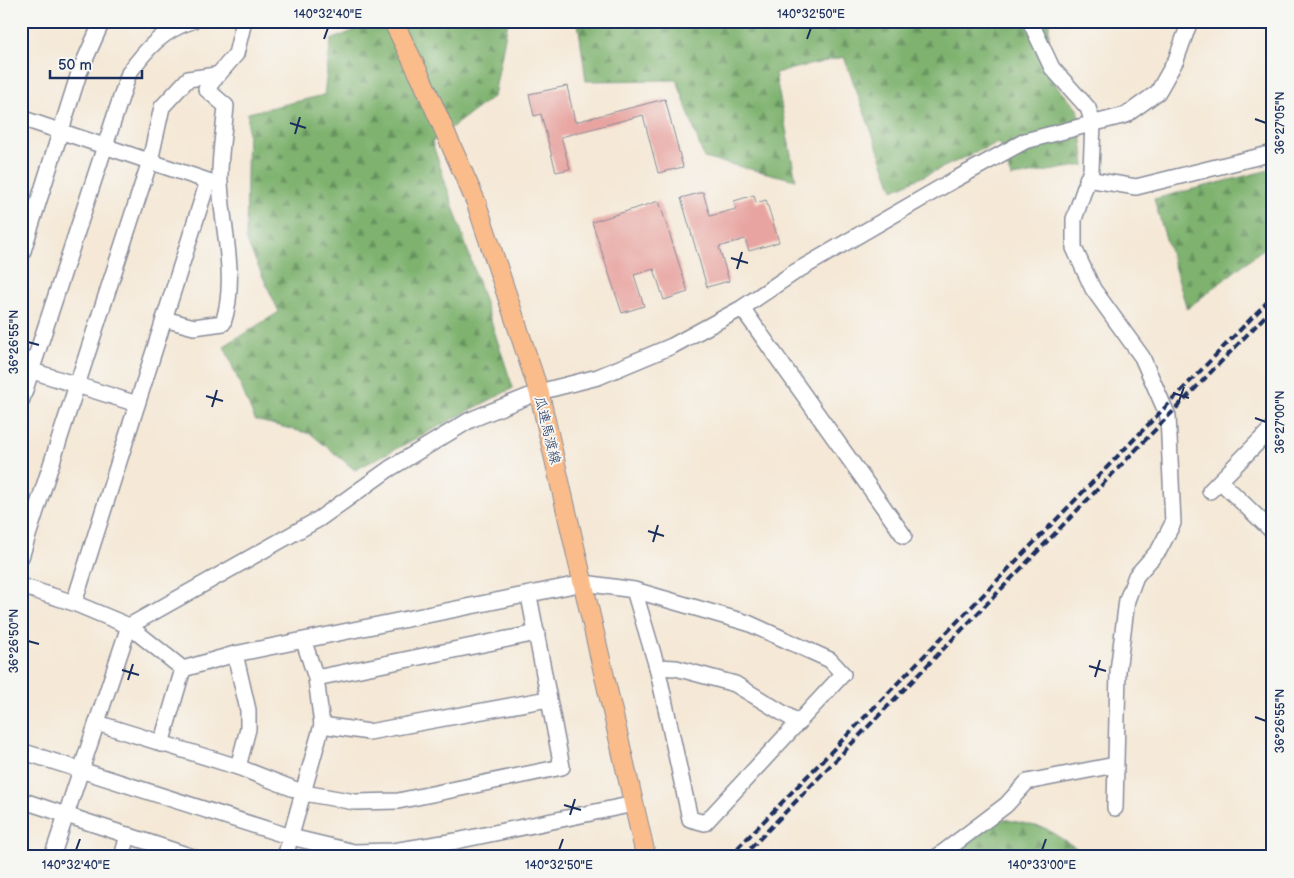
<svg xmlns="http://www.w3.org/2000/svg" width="1294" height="878" viewBox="0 0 1294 878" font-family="'Balsamiq Sans','Klee One',sans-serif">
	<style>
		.forest { fill: url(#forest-firs); stroke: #4c7066 }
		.building { fill: #e8a4a0 }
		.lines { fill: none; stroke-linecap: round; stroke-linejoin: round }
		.minor-casing { stroke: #888c9a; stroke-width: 18 }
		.major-casing { stroke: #888c9a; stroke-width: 21 }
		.minor { stroke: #fff; stroke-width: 15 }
		.major { stroke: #f9bc8a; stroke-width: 19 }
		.rail { stroke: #1b2f5e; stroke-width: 4; stroke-dasharray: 8 4; stroke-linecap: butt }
		.ticks { fill: none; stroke: #1b2f5e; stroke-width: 2 }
		.labels { text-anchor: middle; stroke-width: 4; stroke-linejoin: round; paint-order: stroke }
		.street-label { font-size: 14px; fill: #1b2f5e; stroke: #f6f6f2 }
		.neatline { fill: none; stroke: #1b2f5e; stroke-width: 2 }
		.ticks-label { font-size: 12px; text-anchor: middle; fill: #1b2f5e }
	</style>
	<defs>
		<pattern id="forest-firs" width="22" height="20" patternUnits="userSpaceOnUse" patternTransform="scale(1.25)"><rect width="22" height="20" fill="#7eb26e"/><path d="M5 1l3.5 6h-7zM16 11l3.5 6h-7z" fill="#66915e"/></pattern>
	</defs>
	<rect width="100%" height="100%" fill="#f6f6f2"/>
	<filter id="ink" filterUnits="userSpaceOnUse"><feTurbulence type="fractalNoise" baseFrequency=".02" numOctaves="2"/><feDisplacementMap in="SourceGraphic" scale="10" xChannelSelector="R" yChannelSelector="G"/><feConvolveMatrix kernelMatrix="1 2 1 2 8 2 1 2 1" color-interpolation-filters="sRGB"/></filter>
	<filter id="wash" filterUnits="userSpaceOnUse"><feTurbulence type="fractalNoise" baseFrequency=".0096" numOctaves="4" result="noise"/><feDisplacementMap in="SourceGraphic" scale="20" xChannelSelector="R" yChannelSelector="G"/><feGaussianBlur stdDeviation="1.12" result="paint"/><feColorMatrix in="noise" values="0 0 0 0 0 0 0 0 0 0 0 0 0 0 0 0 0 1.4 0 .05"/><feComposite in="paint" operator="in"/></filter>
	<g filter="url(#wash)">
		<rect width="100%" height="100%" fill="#f5e8d6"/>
		<g class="forest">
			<path d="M376 21H508L494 96 432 142 513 388 355 470 311 434 255 420 224 346 279 312 246 240 248 113 324 95 331 40Z"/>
			<path d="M574 21H1049V77L1078 110 1085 165 1011 177 999 142 893 190 844 57 775 73 796 180 704 158 677 80 586 81 578 22Z"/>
			<path d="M1273 169V241L1187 309 1154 199Z"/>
			<path d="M999 818 1045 828 1090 857H950Z"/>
		</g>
		<g id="blocks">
			<g class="building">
				<path d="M567 86 575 122 665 99 683 167 658 173 643 115 561 137 570 169 556 172 541 114 534 116 529 94Z"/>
				<path d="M703 192 710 216 736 209 734 201 754 195 756 203 766 200 779 242 749 251 745 239 719 247 729 281 707 287 681 198Z"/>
				<path d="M659 201 688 292 664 300 654 269 634 275 644 306 622 313 592 222Z"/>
			</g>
		</g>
	</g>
	<g filter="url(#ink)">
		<use href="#blocks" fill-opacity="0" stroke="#888c9a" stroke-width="1"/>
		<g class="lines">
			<g class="minor-casing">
				<g id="minor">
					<path d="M1030 21 1052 68 1088 108 1093 123 1091 170 1074 219V248L1093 289 1142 357 1168 416 1173 523 1159 550 1136 576 1127 600 1118 671 1115 808"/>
					<path d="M21 118 208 181 74 603"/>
					<path d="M1087 179 1136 187 1273 153"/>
					<path d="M21 257 79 73 100 26 106 21"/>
					<path d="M742 308 904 536"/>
					<path d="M164 319 194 327 223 323C238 279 222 228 220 182 219 157 224 131 226 106L206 89 236 54 244 21"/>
					<path d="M23 368 137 404"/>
					<path d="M21 402 129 73C146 49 163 30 192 21"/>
					<path d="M1220 481 1273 532"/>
					<path d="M1210 491 1273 427"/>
					<path d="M21 557 150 161 162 107 188 79 216 75"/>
					<path d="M21 586 74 603 129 626 52 857"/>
					<path d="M634 590 657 667 690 819 705 823 843 674 830 660 748 623 634 590 584 583 235 654 183 669 129 626 319 519 389 469 470 420 539 392 598 377 672 346 742 308 795 272 945 185 1025 141 1126 115 1158 92 1176 60 1190 21"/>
					<path d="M235 654 248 710V729L238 767"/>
					<path d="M657 667 676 668 735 684 799 723"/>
					<path d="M316 678 537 633"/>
					<path d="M97 723 238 767 304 793 355 802 398 801 562 767 529 596"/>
					<path d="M322 725 369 732 548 699"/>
					<path d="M161 744 183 669"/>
					<path d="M21 751 291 837 354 852 393 851 456 841 634 804"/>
					<path d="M21 800 193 857"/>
					<path d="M122 857 128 835"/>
					<path d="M285 857 322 725 316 678 304 642"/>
					<path d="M937 857 1006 805 1027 782 1115 765"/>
				</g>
			</g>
			<g class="major-casing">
				<path id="major" d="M393 21 423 82 476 202 539 392 646 857"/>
			</g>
			<use href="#minor" class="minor"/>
			<use href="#major" class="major"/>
			<g class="rail">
				<path d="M729 857 1273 296"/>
				<path d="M742 857 1273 308"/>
			</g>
		</g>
	</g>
	<path class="ticks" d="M324 39 328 28M807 39 811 28M1255 119 1266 123M290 123 306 128M295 134 300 117M731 258 748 263M737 269 742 252M28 342 39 345M1173 393 1189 398M206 396 223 401M1178 404 1184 387M212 407 217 390M1255 418 1266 422M648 531 664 536M653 542 658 525M28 641 39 644M1089 666 1106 671M122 670 139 675M1095 677 1100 660M128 680 133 664M1255 717 1266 721M564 805 581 810M570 815 575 799M76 850 80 839M559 850 563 839M1042 850 1046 839"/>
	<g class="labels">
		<g class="street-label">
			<text transform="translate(548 430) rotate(76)" y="5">瓜連馬渡線</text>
		</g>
	</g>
	<rect width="1294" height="878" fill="none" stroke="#f6f6f2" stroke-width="55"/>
	<path d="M50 70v8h92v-8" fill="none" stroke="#1b2f5e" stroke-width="2.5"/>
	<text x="58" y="70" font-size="15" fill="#1b2f5e" stroke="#f6f6f2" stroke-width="4" paint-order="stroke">50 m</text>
	<rect x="28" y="28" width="1238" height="822" class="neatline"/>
	<g class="ticks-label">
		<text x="328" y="18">140°32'40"E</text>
		<text x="811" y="18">140°32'50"E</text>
		<text transform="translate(1280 123) rotate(-90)" y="4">36°27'05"N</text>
		<text transform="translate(14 342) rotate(-90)" y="4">36°26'55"N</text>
		<text transform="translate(1280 422) rotate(-90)" y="4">36°27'00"N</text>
		<text transform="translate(14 641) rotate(-90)" y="4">36°26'50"N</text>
		<text transform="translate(1280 721) rotate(-90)" y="4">36°26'55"N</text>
		<text x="76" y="869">140°32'40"E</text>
		<text x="559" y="869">140°32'50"E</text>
		<text x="1042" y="869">140°33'00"E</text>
	</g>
</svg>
